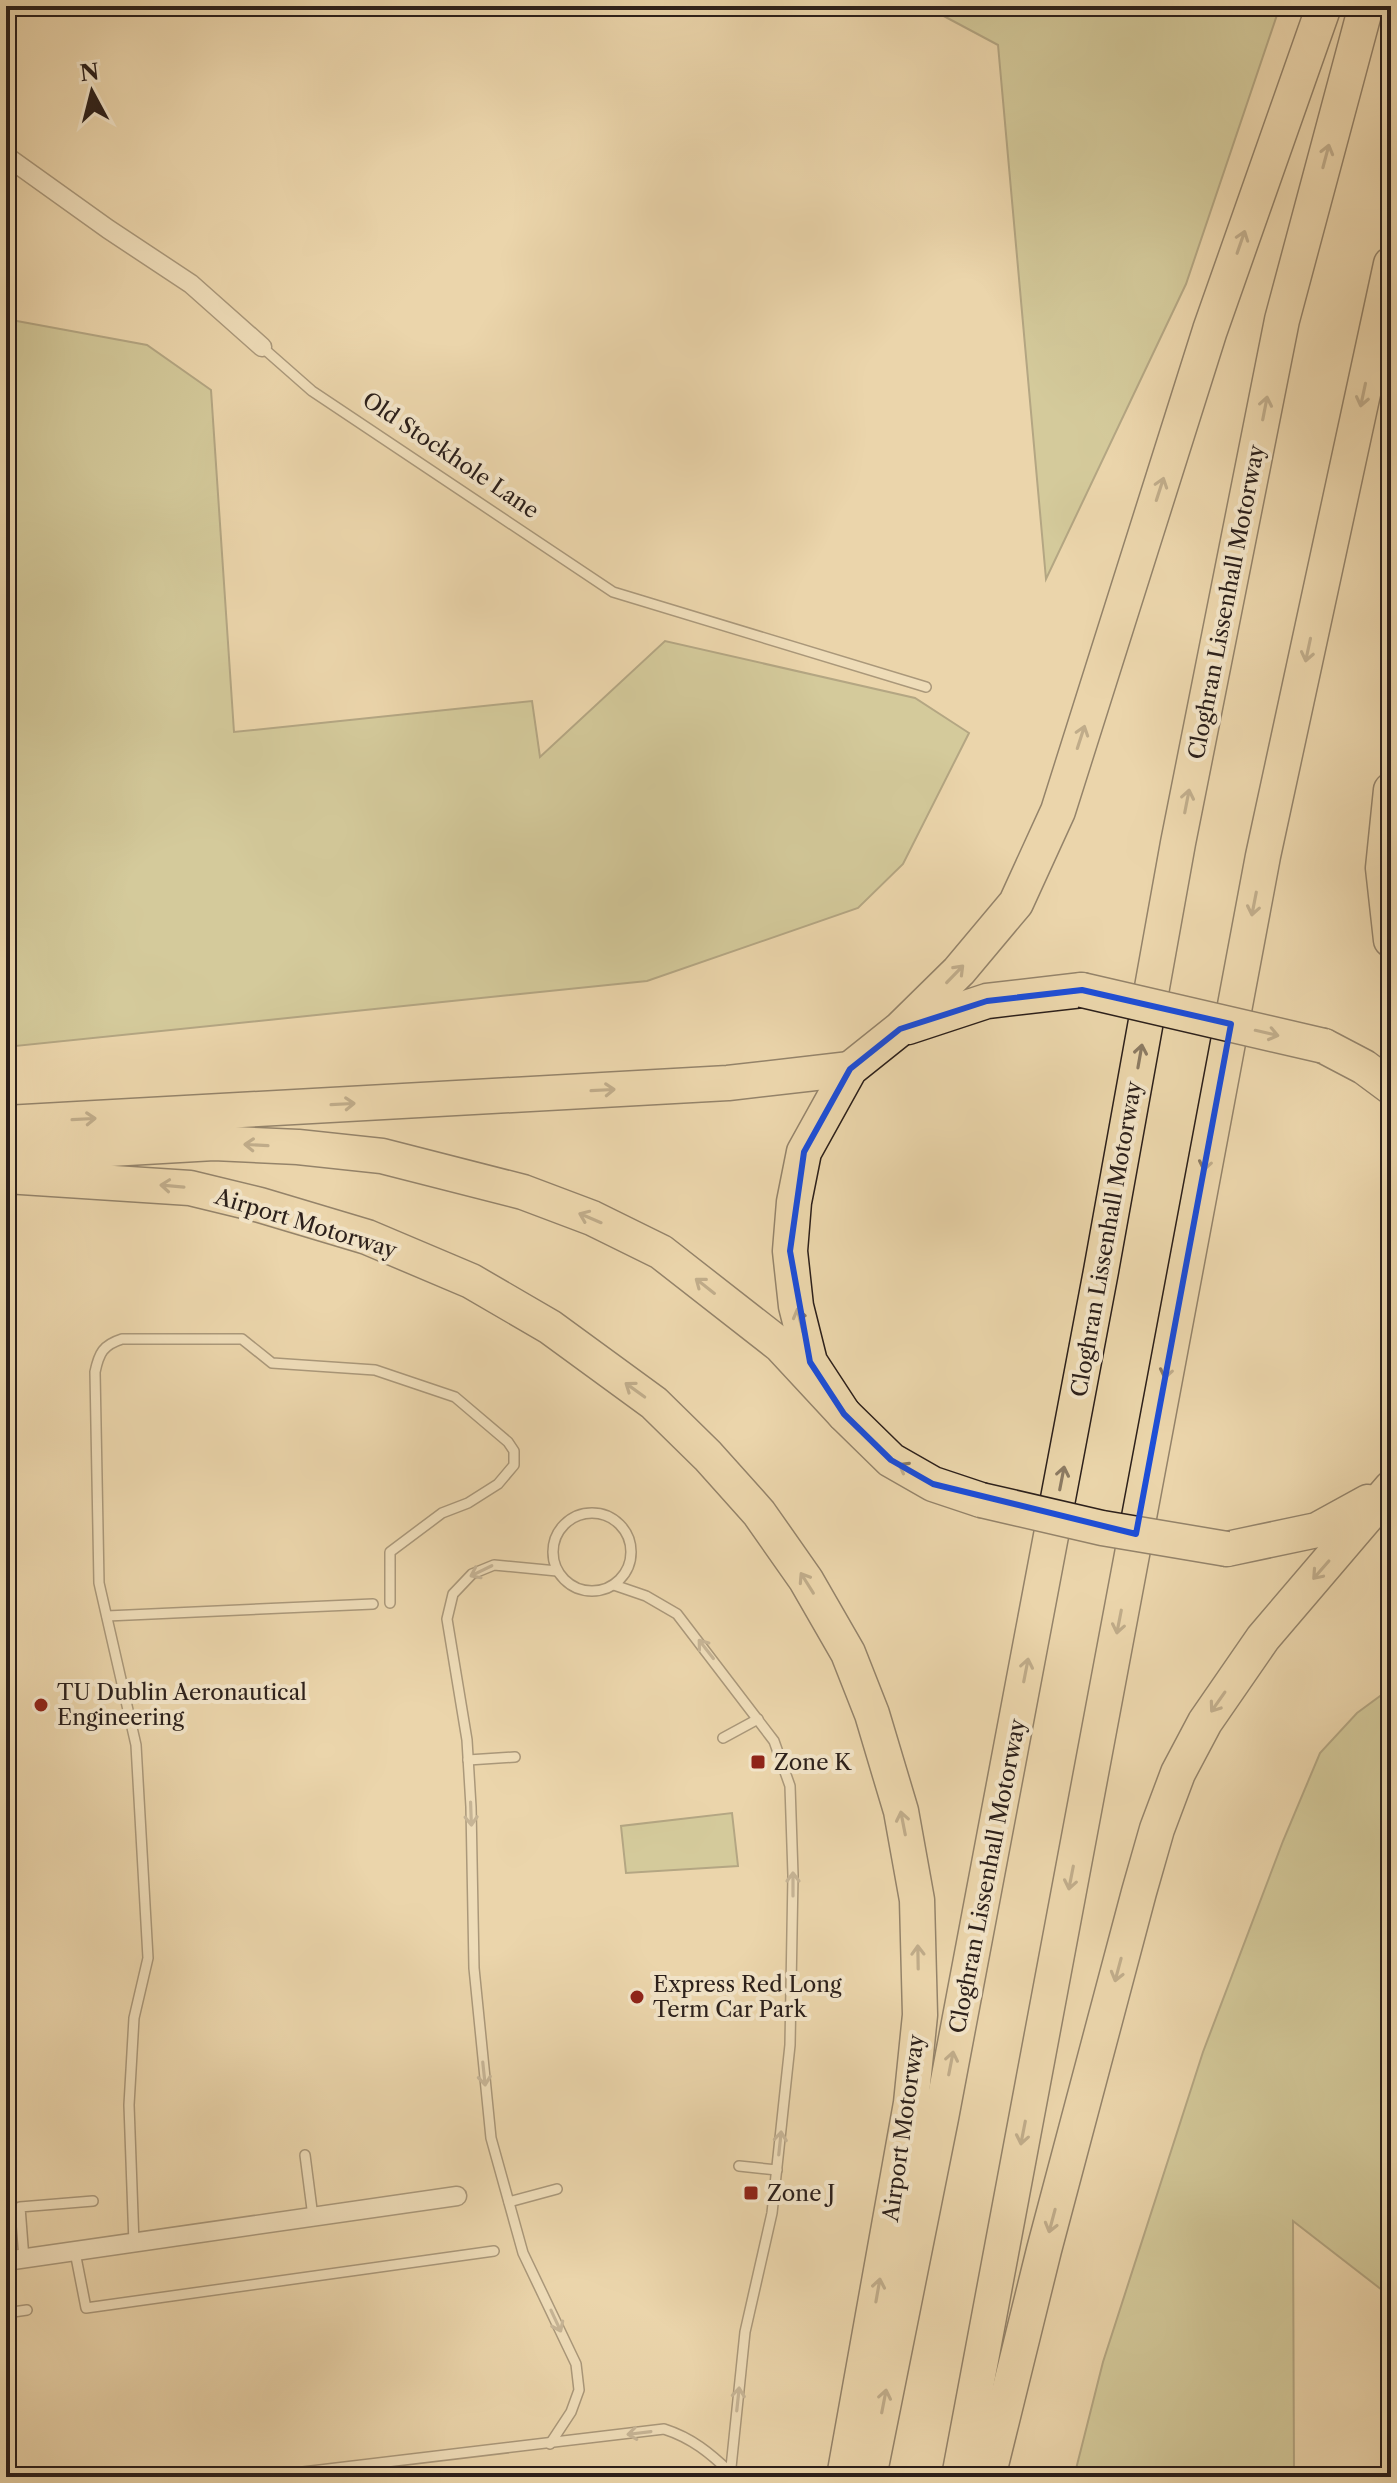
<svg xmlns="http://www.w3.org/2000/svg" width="1397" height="2483" viewBox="0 0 1397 2483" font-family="'Libre Caslon Text',serif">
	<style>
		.green { fill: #b8bd88; stroke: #726e52; stroke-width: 2 }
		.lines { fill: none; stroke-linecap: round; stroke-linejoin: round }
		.service-casing { stroke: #5c4e3f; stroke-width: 12 }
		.minor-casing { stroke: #5c4e3f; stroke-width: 21 }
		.motorway-casing { stroke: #2c201b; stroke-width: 37 }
		.service { stroke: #f2e4c8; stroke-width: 9 }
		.minor { stroke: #f2e4c8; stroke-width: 18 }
		.motorway { stroke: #ebd6ab; stroke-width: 34 }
		.motorway-bridge-casing { stroke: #2c201b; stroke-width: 37; stroke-linecap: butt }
		.motorway-bridge { stroke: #ebd6ab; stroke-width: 34 }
		.oneway { stroke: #8c7b63 }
		.oneway2 { stroke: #998c7a }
		.marked { fill: none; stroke: #1d4ed8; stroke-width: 6; stroke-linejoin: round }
		.poi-dot { fill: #8f2418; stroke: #f2e4c8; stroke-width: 3 }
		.labels { text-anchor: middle; stroke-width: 8; stroke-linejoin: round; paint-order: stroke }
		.street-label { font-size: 22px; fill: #2c201b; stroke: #f2e4c8 }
		.poi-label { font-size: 22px; fill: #2c201b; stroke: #f2e4c8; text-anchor: start }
	</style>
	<rect width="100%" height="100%" fill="#ebd6ab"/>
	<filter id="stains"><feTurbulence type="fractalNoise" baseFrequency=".0025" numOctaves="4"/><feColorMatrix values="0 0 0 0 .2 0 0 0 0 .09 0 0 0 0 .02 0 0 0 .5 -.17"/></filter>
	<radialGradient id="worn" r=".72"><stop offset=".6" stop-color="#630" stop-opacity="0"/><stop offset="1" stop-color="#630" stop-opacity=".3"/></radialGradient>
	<g class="green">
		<path d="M925 6H1280L1186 284 1046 579 998 45Z"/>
		<path d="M6 319 147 345 211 390 234 732 532 701 540 757 665 641 915 698 969 733 903 864 858 908 647 981 6 1047Z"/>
		<path d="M1391 1688V2297L1293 2221 1294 2477H1074L1103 2362 1203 2052 1283 1841 1320 1753 1357 1713Z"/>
		<path d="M732 1813 738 1866 626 1873 621 1826Z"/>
	</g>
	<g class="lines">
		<g class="service-casing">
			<g id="service">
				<path d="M262 347 312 391 613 592 926 687"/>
				<circle cx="592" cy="1552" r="39"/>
				<path d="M614 1585 646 1596 677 1614 774 1741 790 1786 793 1875 790 2045 772 2213 745 2332 730 2477"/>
				<path d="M107 1616 373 1604"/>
				<path d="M723 1738 758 1719"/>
				<path d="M468 1760 515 1757"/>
				<path d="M305 2155 313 2217"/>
				<path d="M739 2166 777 2170"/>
				<path d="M509 2202 557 2189"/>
				<path d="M134 2244 129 2105 134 2018 148 1958 136 1745 99 1583 95 1372C99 1353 103 1345 122 1339H242L272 1363 375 1370 455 1397 508 1442 514 1451V1465L498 1484 468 1503 442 1513 390 1552V1603"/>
				<path d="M75 2252 86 2308 494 2251"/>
				<path d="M24 2259 20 2207 93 2201"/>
				<path d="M6 2313 27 2310"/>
				<path d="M550 2444 571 2412 579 2390 576 2364 523 2253 491 2138 474 1968 471 1807 467 1740 447 1619 453 1594 472 1574 494 1565 557 1571"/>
				<path d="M261 2477 664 2429C692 2438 710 2453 731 2473"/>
			</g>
		</g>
		<g class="minor-casing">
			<g id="minor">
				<path d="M6 156 108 229 191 284 262 347"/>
				<path d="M6 2261 457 2196"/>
			</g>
		</g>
		<g class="motorway-casing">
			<g id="motorway">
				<path d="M1391 790 1383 868 1391 940"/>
				<path d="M908 1027 987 1001 1082 990"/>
				<path d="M1324 1046 1364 1067 1391 1087"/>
				<path d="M6 1123 728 1083 850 1069"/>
				<path d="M6 1155 214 1143 298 1147 382 1156 523 1192 592 1218 661 1252 780 1345 844 1414 891 1460 933 1484 981 1500"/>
				<path d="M6 1176 190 1188 260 1205 367 1237 471 1281 550 1327 654 1403 708 1456 759 1513 806 1580 848 1653 872 1714 901 1811 917 1900 920 2015 911 2103 844 2477"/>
				<path d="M844 1414 810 1362 796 1306 790 1251 794 1202 804 1152 850 1069 900 1029 959 971 1016 903 1058 811 1210 330 1324 6"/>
				<path d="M1227 1549 1317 1530 1368 1502"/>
				<path d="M869 2477 941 2118 1101 1271 1178 843 1282 320 1366 6"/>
				<path d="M959 2477 1263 856 1391 264"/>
				<path d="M988 2477 1044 2250 1139 1892 1157 1829 1178 1773 1205 1722 1263 1638 1391 1488"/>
			</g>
		</g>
		<use href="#service" class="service"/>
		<use href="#minor" class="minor"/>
		<use href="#motorway" class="motorway"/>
		<g class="motorway-bridge-casing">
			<g id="motorway-bridge">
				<path d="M1082 990 1324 1046"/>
				<path d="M981 1500 1102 1528 1227 1549"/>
			</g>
		</g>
		<use href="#motorway-bridge" class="motorway-bridge"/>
	</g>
	<defs><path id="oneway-shaft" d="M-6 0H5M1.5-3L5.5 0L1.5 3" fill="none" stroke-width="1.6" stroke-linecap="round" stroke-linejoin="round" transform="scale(2)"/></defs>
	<g class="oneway">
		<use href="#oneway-shaft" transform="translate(1326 156) rotate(-75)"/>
		<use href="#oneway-shaft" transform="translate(1241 242) rotate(-71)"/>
		<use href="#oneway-shaft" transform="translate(1363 395) rotate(102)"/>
		<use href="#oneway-shaft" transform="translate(1265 408) rotate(-79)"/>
		<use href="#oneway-shaft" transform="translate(1160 489) rotate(-72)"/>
		<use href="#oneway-shaft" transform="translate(1308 650) rotate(102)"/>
		<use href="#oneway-shaft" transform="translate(1081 737) rotate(-72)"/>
		<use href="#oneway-shaft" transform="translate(1187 801) rotate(-79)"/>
		<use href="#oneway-shaft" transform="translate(1254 904) rotate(101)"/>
		<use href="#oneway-shaft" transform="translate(955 974) rotate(-46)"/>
		<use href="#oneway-shaft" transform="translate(1267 1033) rotate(13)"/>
		<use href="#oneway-shaft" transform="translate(1140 1056) rotate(-80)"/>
		<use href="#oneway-shaft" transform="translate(603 1090) rotate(-3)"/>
		<use href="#oneway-shaft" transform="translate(343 1104) rotate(-3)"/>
		<use href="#oneway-shaft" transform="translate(84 1119) rotate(-3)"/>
		<use href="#oneway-shaft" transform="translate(256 1145) rotate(-177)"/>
		<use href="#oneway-shaft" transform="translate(1206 1159) rotate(101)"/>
		<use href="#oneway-shaft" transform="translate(172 1186) rotate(-175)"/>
		<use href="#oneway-shaft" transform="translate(590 1218) rotate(-157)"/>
		<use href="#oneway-shaft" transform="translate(705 1286) rotate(-142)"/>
		<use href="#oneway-shaft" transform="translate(800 1320) rotate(-104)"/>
		<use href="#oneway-shaft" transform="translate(1167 1367) rotate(101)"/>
		<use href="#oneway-shaft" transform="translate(635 1390) rotate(-144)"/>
		<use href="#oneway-shaft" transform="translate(909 1470) rotate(-151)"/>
		<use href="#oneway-shaft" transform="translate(1062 1478) rotate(-79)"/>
		<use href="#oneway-shaft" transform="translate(1321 1570) rotate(131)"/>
		<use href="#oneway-shaft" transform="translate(807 1583) rotate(-122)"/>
		<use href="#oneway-shaft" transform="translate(1119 1622) rotate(101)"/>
		<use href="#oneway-shaft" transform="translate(1026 1670) rotate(-79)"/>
		<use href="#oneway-shaft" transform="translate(1218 1702) rotate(125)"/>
		<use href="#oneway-shaft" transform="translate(903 1823) rotate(-101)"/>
		<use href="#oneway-shaft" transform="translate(1071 1878) rotate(101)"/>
		<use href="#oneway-shaft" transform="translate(918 1957) rotate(-91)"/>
		<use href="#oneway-shaft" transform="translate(1118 1970) rotate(105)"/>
		<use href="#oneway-shaft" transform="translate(951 2063) rotate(-79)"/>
		<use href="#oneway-shaft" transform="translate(1023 2133) rotate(101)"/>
		<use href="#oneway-shaft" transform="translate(1052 2221) rotate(105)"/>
		<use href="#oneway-shaft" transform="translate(878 2290) rotate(-80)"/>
		<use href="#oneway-shaft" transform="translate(884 2401) rotate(-79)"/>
	</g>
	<g class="oneway2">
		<use href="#oneway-shaft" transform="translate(481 1571) rotate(154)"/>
		<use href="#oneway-shaft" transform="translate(706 1649) rotate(-128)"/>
		<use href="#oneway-shaft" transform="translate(471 1814) rotate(88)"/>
		<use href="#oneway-shaft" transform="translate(793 1884) rotate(-90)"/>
		<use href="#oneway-shaft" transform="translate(484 2074) rotate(84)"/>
		<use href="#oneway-shaft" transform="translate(780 2143) rotate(-84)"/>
		<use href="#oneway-shaft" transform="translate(556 2321) rotate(65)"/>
		<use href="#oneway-shaft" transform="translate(738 2399) rotate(-84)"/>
		<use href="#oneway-shaft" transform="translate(639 2433) rotate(173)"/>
	</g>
	<path d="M0 0H1397V2483H0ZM1082 990 1231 1024 1136 1534 933 1484 891 1460 844 1414 810 1362 790 1251 804 1152 850 1069 900 1029 987 1001Z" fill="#ebd6ab" fill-opacity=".55" fill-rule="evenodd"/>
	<path class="marked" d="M1082 990 1231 1024 1136 1534 933 1484 891 1460 844 1414 810 1362 790 1251 804 1152 850 1069 900 1029 987 1001Z"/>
	<g class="poi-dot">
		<circle cx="41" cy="1705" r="8"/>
		<rect x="750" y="1754" width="16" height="16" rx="4"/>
		<circle cx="637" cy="1997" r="8"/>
		<rect x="743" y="2185" width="16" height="16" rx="4"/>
	</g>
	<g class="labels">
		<g class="street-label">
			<text transform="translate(451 455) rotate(34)" y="8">Old Stockhole Lane</text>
			<text transform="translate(1226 602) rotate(-79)" y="8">Cloghran Lissenhall Motorway</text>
			<text transform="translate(306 1223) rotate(17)" y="8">Airport Motorway</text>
			<text transform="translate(1106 1239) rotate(-80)" y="8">Cloghran Lissenhall Motorway</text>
			<text transform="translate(987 1876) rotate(-79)" y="8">Cloghran Lissenhall Motorway</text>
			<text transform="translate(903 2128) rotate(-82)" y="8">Airport Motorway</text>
		</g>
		<g class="poi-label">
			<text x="57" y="1700">TU Dublin Aeronautical<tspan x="57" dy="25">Engineering</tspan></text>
			<text x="774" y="1770">Zone K</text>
			<text x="653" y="1992">Express Red Long<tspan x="653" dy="25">Term Car Park</tspan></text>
			<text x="767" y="2201">Zone J</text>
		</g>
	</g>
	<rect width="1397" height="2483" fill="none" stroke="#ebd6ab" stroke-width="32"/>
	<rect x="8" y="8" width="1381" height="2467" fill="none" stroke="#2c201b" stroke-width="4"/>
	<rect x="16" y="16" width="1365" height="2451" fill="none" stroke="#2c201b" stroke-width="2"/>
	<g transform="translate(92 92) rotate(353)" stroke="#f2e4c8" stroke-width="6" paint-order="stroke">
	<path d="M0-6L14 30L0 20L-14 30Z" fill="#2c201b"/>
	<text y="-12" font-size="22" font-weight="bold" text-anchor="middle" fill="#2c201b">N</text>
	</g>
	<rect width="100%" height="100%" filter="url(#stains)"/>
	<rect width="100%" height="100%" fill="url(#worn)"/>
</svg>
